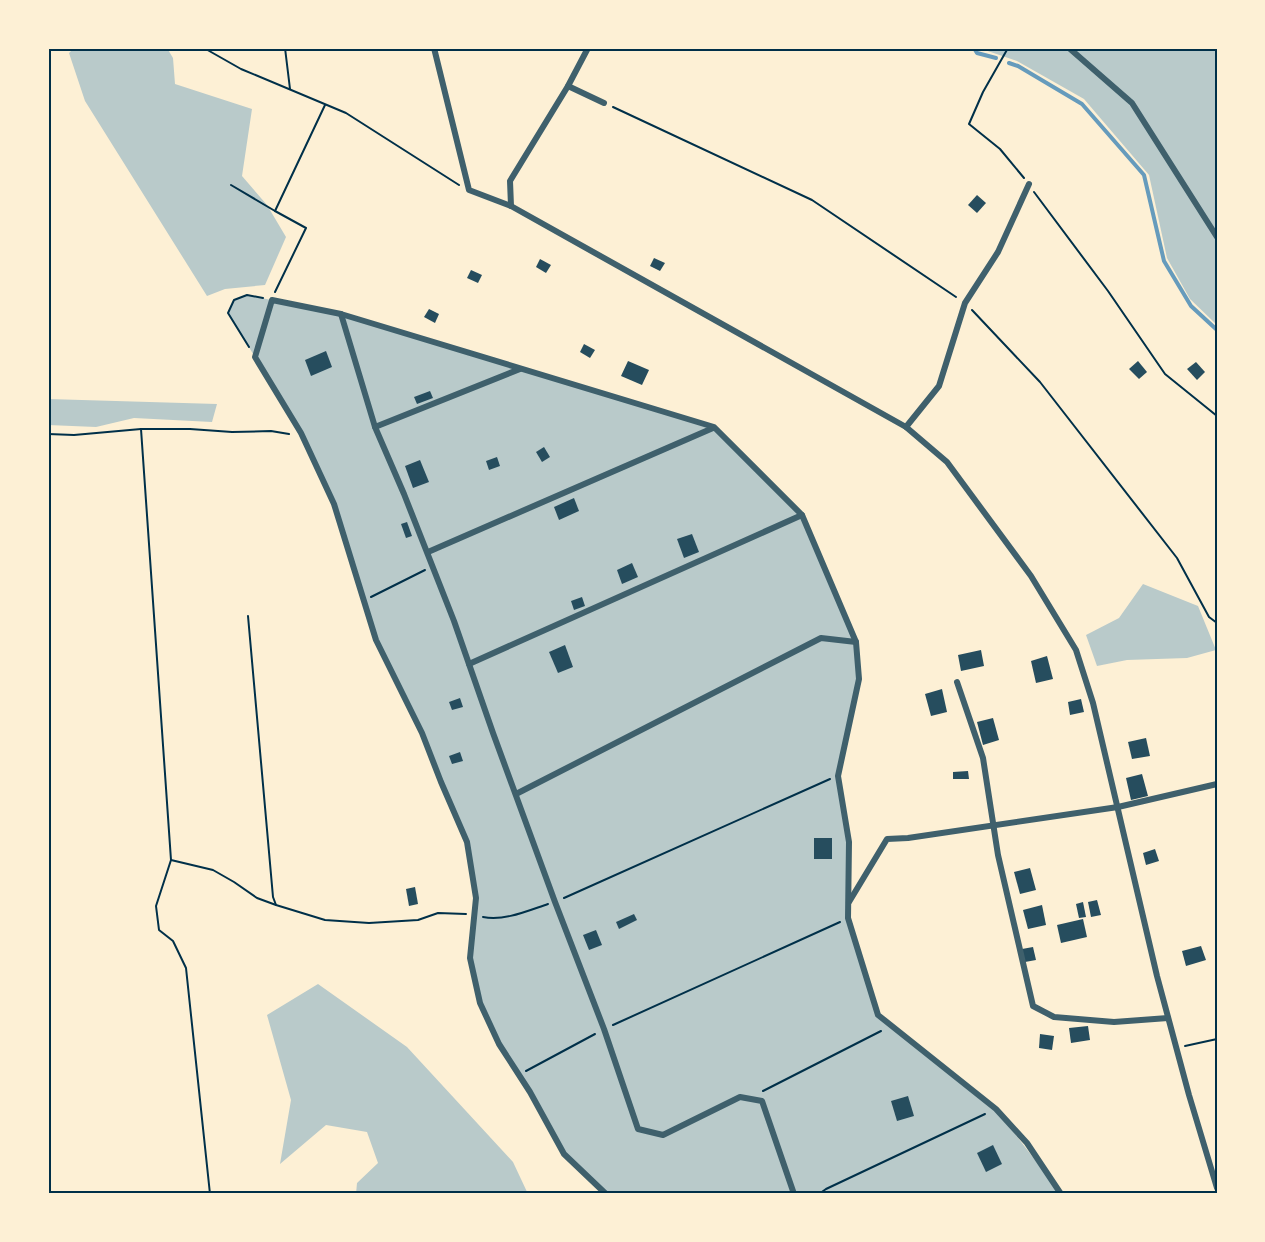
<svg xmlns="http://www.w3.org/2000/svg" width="1265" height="1242" viewBox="0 0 1265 1242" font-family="Raleway,sans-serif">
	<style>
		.green { fill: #b9caca }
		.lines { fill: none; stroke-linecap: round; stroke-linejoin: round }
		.stream { stroke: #669bbc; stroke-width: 4 }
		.building { fill: #264d5e }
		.path { stroke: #003049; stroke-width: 2 }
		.minor { stroke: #3f606c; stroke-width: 6 }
		.neatline { fill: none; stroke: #003049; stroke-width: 2 }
	</style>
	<rect width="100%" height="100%" fill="#fdf0d5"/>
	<g class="green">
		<path d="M74 48H167L173 58 175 84 252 109 242 176 267 205 286 237 265 285 225 289 207 296 85 101 69 53Z"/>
		<path d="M979 48H1217V325L1190 299 1167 258 1149 175 1084 99 1017 61Z"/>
		<path d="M247 295 341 314 714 427 802 515 856 642 859 679 838 776 849 842 848 918 878 1015 996 1109 1061 1194H606L564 1154 499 1044 480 1003 470 958 476 898 467 842 422 733 376 640 334 504 280 398 228 313 234 300Z"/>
		<path d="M48 399 217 404 212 422 134 418 96 427 48 425Z"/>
		<path d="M1143 584 1198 606 1216 650 1187 658 1127 660 1097 666 1086 635 1119 618Z"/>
		<path d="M318 984 407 1047 513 1162 528 1194H356L357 1183 378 1163 367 1132 326 1125 280 1164 291 1100 267 1015Z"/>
	</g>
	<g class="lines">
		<g class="stream">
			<path d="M974 48 977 53 996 58"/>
			<path d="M1009 63 1018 66 1082 104 1144 175 1164 261 1191 306 1217 330"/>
		</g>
	</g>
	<g class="building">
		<path d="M977 195 986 203 977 213 968 205Z"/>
		<path d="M654 258 665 263 660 271 650 266Z"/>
		<path d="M540 259 551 265 546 273 536 267Z"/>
		<path d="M471 270 482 275 478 283 467 278Z"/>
		<path d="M429 309 439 314 435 323 424 317Z"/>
		<path d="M584 344 595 350 590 358 580 352Z"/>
		<path d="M326 351 332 367 311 376 305 360Z"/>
		<path d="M628 361 649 370 642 385 621 376Z"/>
		<path d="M1138 361 1147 372 1139 379 1129 369Z"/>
		<path d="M1196 362 1205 372 1197 380 1187 369Z"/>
		<path d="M430 391 433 398 417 404 414 397Z"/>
		<path d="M544 447 550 457 542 462 536 452Z"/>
		<path d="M497 457 500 466 489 470 486 461Z"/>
		<path d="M420 460 429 482 413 488 405 466Z"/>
		<path d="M574 498 579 511 559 520 554 507Z"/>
		<path d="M407 522 412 536 406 538 401 524Z"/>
		<path d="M692 534 699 552 684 558 677 539Z"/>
		<path d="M632 563 638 577 622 584 617 570Z"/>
		<path d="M582 597 585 606 574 610 571 601Z"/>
		<path d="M565 645 573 667 558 673 549 652Z"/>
		<path d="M981 650 984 666 961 671 958 655Z"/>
		<path d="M1047 656 1053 679 1036 683 1031 661Z"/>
		<path d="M942 689 947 712 931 716 925 694Z"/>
		<path d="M460 698 463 707 452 710 449 702Z"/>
		<path d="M1081 699 1084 712 1070 715 1068 702Z"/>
		<path d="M993 718 999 740 983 745 977 722Z"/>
		<path d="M1146 738 1150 756 1132 759 1128 742Z"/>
		<path d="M460 752 463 761 452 764 449 756Z"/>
		<path d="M968 771 969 779H953V772Z"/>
		<path d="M1142 774 1148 796 1131 800 1126 778Z"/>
		<rect x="814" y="838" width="18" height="21"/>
		<path d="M1155 849 1159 861 1146 865 1143 853Z"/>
		<path d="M1030 868 1036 890 1020 894 1014 872Z"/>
		<path d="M415 887 418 904 409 906 406 889Z"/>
		<path d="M1097 900 1101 915 1091 917 1088 902Z"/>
		<path d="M1083 902 1086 917 1079 918 1076 904Z"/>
		<path d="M1042 905 1046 925 1028 929 1023 910Z"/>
		<path d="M634 914 637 920 619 929 616 922Z"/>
		<path d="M1083 919 1087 937 1061 943 1057 925Z"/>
		<path d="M596 930 602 945 589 950 583 935Z"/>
		<path d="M1201 946 1206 960 1186 966 1182 951Z"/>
		<path d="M1033 947 1036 960 1025 962 1022 949Z"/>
		<path d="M1088 1026 1090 1040 1071 1043 1069 1028Z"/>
		<path d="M1040 1034 1054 1036 1052 1050 1039 1048Z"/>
		<path d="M908 1096 914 1116 897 1121 891 1101Z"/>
		<path d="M993 1145 1002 1164 986 1172 977 1153Z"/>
	</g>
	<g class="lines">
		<g class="path">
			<path d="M204 48 241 69 346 113 459 185"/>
			<path d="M285 48 290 89"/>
			<path d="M1008 48 983 92 969 124 1000 149 1024 178"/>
			<path d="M613 107 812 200 956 297"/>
			<path d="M231 185 275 211"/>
			<path d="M1034 192 1108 291 1165 374 1217 416"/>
			<path d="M275 292 306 228 275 211 325 105"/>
			<path d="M972 310 1040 382 1177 558 1209 617 1217 623"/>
			<path d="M249 347 228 313 234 300 247 295 263 298"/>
			<path d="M48 434 74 435 141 429"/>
			<path d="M371 597 425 570"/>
			<path d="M248 616 273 897 276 905"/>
			<path d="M171 860 213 870 234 882 257 898 276 905 325 920 369 923 418 920 438 913 466 914"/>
			<path d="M564 898 830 779"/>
			<path d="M483 917C505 921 527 911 548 904"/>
			<path d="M613 1025 840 922"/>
			<path d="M1185 1046 1217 1039"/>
			<path d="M526 1071 595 1034"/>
			<path d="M763 1091 881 1031"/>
			<path d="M210 1194 186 968 173 941 159 930 156 906 171 860 141 429H190L232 432 271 431 289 434"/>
			<path d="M819 1194 826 1189 985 1114"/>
		</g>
		<g class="minor">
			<path d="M434 48 469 190 511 206 906 427 947 462 1031 576 1076 650 1093 703 1157 976 1189 1095 1217 1188"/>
			<path d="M1069 48 1132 103 1217 237"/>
			<path d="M568 86 604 103"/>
			<path d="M511 206 510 181 568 86 588 48"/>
			<path d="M341 314 375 427 404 494 454 621 493 733 555 902 604 1029 638 1129 663 1135 740 1097 762 1101 794 1194"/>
			<path d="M375 427 520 369"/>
			<path d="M906 427 939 386 965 303 998 252 1029 184"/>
			<path d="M428 552 713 428"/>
			<path d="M469 664 802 515"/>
			<path d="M957 682 983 758 998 855 1033 1006 1054 1017 1114 1022 1168 1018"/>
			<path d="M516 794 821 638 856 642"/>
			<path d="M849 902 887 839 908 838 1118 807 1217 784"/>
			<path d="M606 1194 564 1154 530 1092 499 1044 480 1003 470 958 476 898 467 842 441 782 422 733 376 640 334 504 301 433 255 357 272 300 341 314 714 427 802 515 856 642 859 679 838 776 849 842 848 918 878 1015 996 1109 1027 1143 1061 1194"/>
		</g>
	</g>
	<rect width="1265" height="1242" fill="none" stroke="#fdf0d5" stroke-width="99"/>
	<rect x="50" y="50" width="1166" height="1142" class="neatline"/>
</svg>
